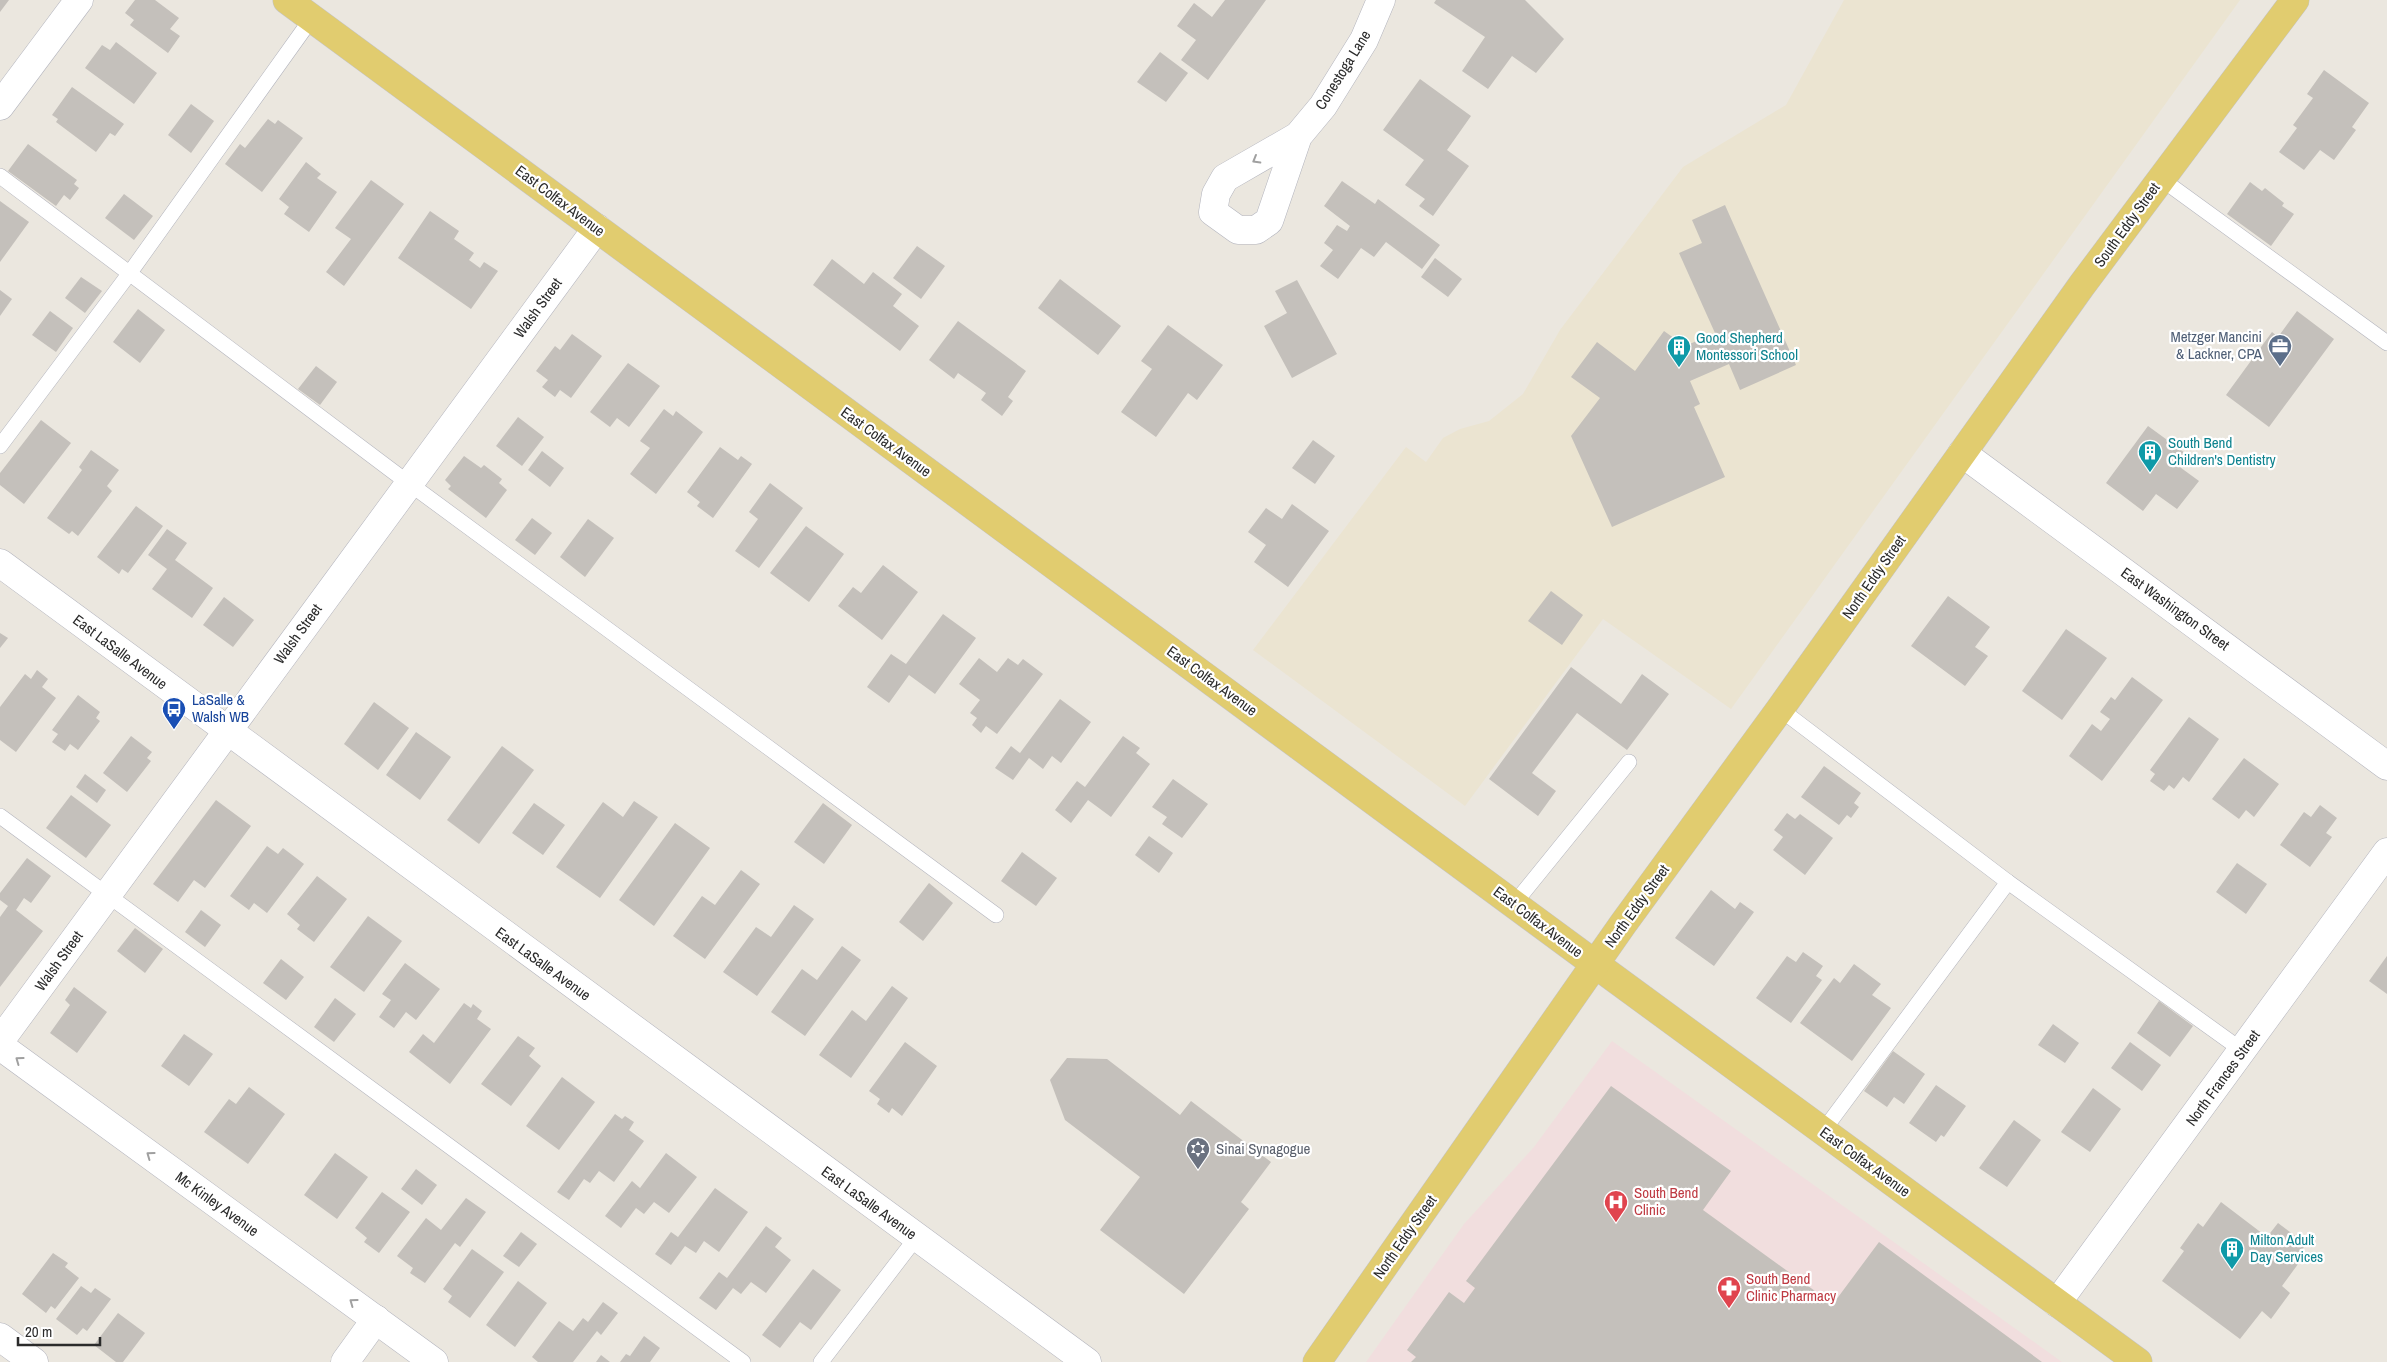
<svg xmlns="http://www.w3.org/2000/svg" width="2387" height="1362" viewBox="0 0 2387 1362" font-family="'Archivo Narrow',sans-serif">
	<style>
		.education { fill: #ebe4d1 }
		.medical { fill: #f1dede }
		.building { fill: #c4c0bb }
		.lines { fill: none; stroke-linecap: round; stroke-linejoin: round }
		.lane-casing { stroke: #b3b4bd; stroke-width: 16 }
		.street-casing { stroke: #b3b4bd; stroke-width: 29 }
		.secondary-casing { stroke: #b3b4bd; stroke-width: 29 }
		.primary-casing { stroke: #c4c4c4; stroke-width: 29 }
		.lane { stroke: #fff; stroke-width: 15 }
		.street { stroke: #fff; stroke-width: 28 }
		.secondary { stroke: #fff; stroke-width: 28 }
		.primary { stroke: #e1cc6f; stroke-width: 28 }
		.oneway { stroke: #a0a0a0 }
		.labels { text-anchor: middle; stroke-width: 4.5; stroke-linejoin: round; paint-order: stroke }
		.street-label { font-size: 15px; fill: #2b2b2b; stroke: #fff }
		.service-label { font-size: 15px; fill: #4e5e75; stroke: #fff; text-anchor: end }
		.culture-label { font-size: 15px; fill: #0d838f; stroke: #fff; text-anchor: start }
		.transit-label { font-size: 15px; fill: #164399; stroke: #fff; text-anchor: start }
		.worship-label { font-size: 15px; fill: #5b616d; stroke: #fff; text-anchor: start }
		.health-label { font-size: 15px; fill: #be3a42; stroke: #fff; text-anchor: start }
	</style>
	<rect width="100%" height="100%" fill="#ebe7df"/>
	<path class="education" d="M1844 0H2240L1731 709 1603 619 1465 806 1253 650 1406 447 1426 462 1443 438 1460 429 1489 421 1523 394 1560 330 1683 167 1786 105Z"/>
	<path class="medical" d="M1612 1041 2062 1362H1366L1464 1224 1534 1147Z"/>
	<g class="building">
		<path d="M0 0H9L0 12Z"/>
		<path d="M135 0H155L179 18 170 29 180 36 168 53 130 25 134 20 125 13Z"/>
		<path d="M1225 0H1266L1208 80 1181 60 1196 40 1177 26 1194 3 1212 17Z"/>
		<path d="M1436 0H1525L1564 39 1536 73 1512 56 1488 89 1462 71 1485 37 1434 3Z"/>
		<path d="M116 42 157 73 134 104 85 68 102 45 110 50Z"/>
		<path d="M1160 52 1188 73 1166 102 1137 82Z"/>
		<path d="M2324 70 2369 103 2352 127 2356 130 2334 160 2320 150 2304 170 2279 152 2297 128 2293 125 2313 98 2307 94Z"/>
		<path d="M1420 79 1471 116 1447 150 1469 166 1433 216 1419 206 1425 199 1405 185 1424 160 1383 130Z"/>
		<path d="M72 87 124 124 115 136 110 133 96 152 56 122 58 119 52 115Z"/>
		<path d="M191 104 214 121 191 153 168 135Z"/>
		<path d="M268 119 275 124 278 120 303 138 262 192 225 164 240 144 245 148Z"/>
		<path d="M28 144 77 180 74 184 79 188 70 200 64 195 56 206 8 171Z"/>
		<path d="M306 162 321 174 317 178 337 192 309 232 284 214 289 207 279 199Z"/>
		<path d="M371 180 404 204 344 286 326 272 351 239 335 228Z"/>
		<path d="M1342 181 1375 204 1378 199 1440 245 1422 269 1386 242 1374 257 1361 248 1338 279 1320 266 1333 250 1324 243 1337 225 1347 231 1350 226 1324 206Z"/>
		<path d="M2250 182 2262 191 2265 188 2284 203 2282 206 2294 214 2271 246 2227 214Z"/>
		<path d="M124 194 153 216 134 240 105 218Z"/>
		<path d="M0 201 29 222 0 262Z"/>
		<path d="M1725 205 1796 365 1740 390 1729 364 1690 381 1700 404 1694 407 1725 477 1612 527 1571 436 1600 398 1571 377 1597 342 1635 371 1664 331 1685 346 1715 333 1679 253 1702 243 1692 220Z"/>
		<path d="M430 211 459 231 454 239 474 253 469 260 480 268 484 262 498 271 471 309 398 258Z"/>
		<path d="M917 246 945 266 921 299 893 278Z"/>
		<path d="M1435 258 1462 279 1448 297 1421 277Z"/>
		<path d="M832 259 864 284 873 272 902 294 893 306 919 326 900 351 813 285Z"/>
		<path d="M81 277 102 291 85 313 65 298Z"/>
		<path d="M1060 279 1121 326 1098 355 1038 308Z"/>
		<path d="M1297 280 1337 354 1292 378 1264 326 1287 313 1275 291Z"/>
		<path d="M0 290 12 299 0 316Z"/>
		<path d="M138 309 165 330 140 363 113 342Z"/>
		<path d="M50 311 73 328 56 352 32 335Z"/>
		<path d="M2297 311 2334 339 2269 427 2226 395 2272 332 2278 337Z"/>
		<path d="M958 321 1026 371 1008 397 1013 401 1002 416 981 400 986 393 958 373 954 379 929 360Z"/>
		<path d="M1168 325 1223 365 1197 400 1188 393 1156 437 1121 412 1152 369 1141 361Z"/>
		<path d="M572 334 602 356 571 398 560 390 555 397 542 387 548 380 536 371 555 346 560 350Z"/>
		<path d="M628 363 660 386 629 427 617 418 610 427 590 412Z"/>
		<path d="M316 366 337 382 320 405 298 389Z"/>
		<path d="M664 409 673 416 676 411 703 432 656 494 630 474 650 448 640 441Z"/>
		<path d="M518 417 544 437 522 466 496 446Z"/>
		<path d="M41 420 71 443 24 504 0 485V473Z"/>
		<path d="M2148 426 2185 453 2177 465 2199 481 2177 509 2156 494 2143 511 2106 483Z"/>
		<path d="M1313 440 1335 456 1315 484 1292 468Z"/>
		<path d="M720 447 738 460 741 456 752 464 713 518 697 506 700 502 687 492Z"/>
		<path d="M91 450 119 470 107 486 112 491 78 536 72 531 69 534 47 518 82 470 79 467Z"/>
		<path d="M542 451 564 468 550 487 528 470Z"/>
		<path d="M464 456 481 468 484 465 502 479 499 483 507 490 486 518 448 489 451 486 445 480Z"/>
		<path d="M770 483 803 508 759 568 735 551 758 519 749 512Z"/>
		<path d="M1292 504 1329 531 1288 587 1254 562 1266 545 1248 532 1266 508 1282 519Z"/>
		<path d="M136 506 163 526 128 573 122 569 119 574 97 557Z"/>
		<path d="M532 518 552 533 535 555 515 540Z"/>
		<path d="M588 519 614 538 585 577 560 557Z"/>
		<path d="M806 526 844 554 809 602 770 573Z"/>
		<path d="M167 529 187 543 175 560 213 588 192 618 152 589 167 569 148 555Z"/>
		<path d="M883 565 918 592 882 640 838 606 853 587 861 593Z"/>
		<path d="M1551 591 1583 615 1562 645 1528 621Z"/>
		<path d="M1948 596 1990 627 1975 647 1988 656 1965 686 1911 646Z"/>
		<path d="M224 597 254 620 233 647 203 625Z"/>
		<path d="M943 614 976 638 935 694 909 675 889 703 867 687 891 654 906 664Z"/>
		<path d="M2066 629 2107 658 2062 720 2022 691Z"/>
		<path d="M0 633 8 638 0 648Z"/>
		<path d="M979 658 997 672 1008 658 1018 665 1023 659 1043 674 997 734 986 726 981 733 972 725 977 718 970 713 980 700 959 684Z"/>
		<path d="M1571 667 1621 704 1642 674 1669 694 1627 750 1577 713 1532 773 1556 791 1538 816 1489 779Z"/>
		<path d="M37 670 48 679 42 687 56 698 16 752 0 740V707L25 674 31 679Z"/>
		<path d="M2132 677 2163 700 2102 781 2069 756 2092 724 2101 731 2110 719 2100 712 2111 697 2115 700Z"/>
		<path d="M78 695 100 712 96 718 100 721 78 750 70 744 65 751 52 742 58 734 52 730Z"/>
		<path d="M1060 699 1091 722 1061 763 1052 756 1043 769 1029 758 1013 780 995 768 1011 746 1020 753Z"/>
		<path d="M374 702 409 728 378 770 344 744Z"/>
		<path d="M2189 717 2219 739 2189 782 2183 777 2174 789 2169 785 2164 791 2150 781 2155 774 2150 770Z"/>
		<path d="M416 732 451 757 420 800 386 775Z"/>
		<path d="M131 736 152 752 147 758 151 761 127 792 103 773Z"/>
		<path d="M1123 736 1140 748 1136 753 1150 764 1111 817 1088 800 1071 823 1055 810 1077 781 1085 787Z"/>
		<path d="M502 746 534 770 479 844 447 820Z"/>
		<path d="M2244 758 2279 784 2254 817 2246 810 2239 819 2212 799Z"/>
		<path d="M1824 766 1861 793 1854 803 1859 807 1851 818 1847 815 1839 825 1801 797Z"/>
		<path d="M85 774 106 790 97 803 76 787Z"/>
		<path d="M1173 779 1208 804 1182 838 1162 824 1167 817 1152 807Z"/>
		<path d="M71 795 111 825 86 858 46 828Z"/>
		<path d="M216 800 251 826 205 888 194 880 178 902 153 884Z"/>
		<path d="M634 801 658 817 600 898 556 867 603 802 623 817Z"/>
		<path d="M534 803 565 825 543 855 512 833Z"/>
		<path d="M823 803 852 825 824 864 794 842Z"/>
		<path d="M2320 805 2337 818 2326 833 2332 837 2310 867 2280 845 2304 812 2311 817Z"/>
		<path d="M1787 813 1795 819 1800 814 1833 838 1805 875 1773 850 1783 837 1774 830Z"/>
		<path d="M675 823 710 848 654 926 619 900Z"/>
		<path d="M1149 836 1173 853 1159 873 1135 855Z"/>
		<path d="M267 846 278 854 283 848 304 864 267 913 254 903 249 910 230 896Z"/>
		<path d="M1022 852 1057 878 1036 906 1001 881Z"/>
		<path d="M27 858 51 876 31 903 24 898 16 910 43 931 0 987V917L8 906 0 900V893Z"/>
		<path d="M2237 863 2267 884 2246 914 2216 892Z"/>
		<path d="M741 870 760 884 705 959 673 936 702 896 715 905Z"/>
		<path d="M317 876 347 899 314 942 297 929 300 925 287 914Z"/>
		<path d="M929 883 953 903 923 941 899 922Z"/>
		<path d="M1711 890 1735 909 1740 902 1754 912 1714 966 1675 938Z"/>
		<path d="M794 905 814 919 757 996 723 972 756 927 771 937Z"/>
		<path d="M201 910 221 925 205 947 185 932Z"/>
		<path d="M368 916 402 941 364 992 330 967Z"/>
		<path d="M135 928 163 949 145 973 117 951Z"/>
		<path d="M842 946 861 960 805 1036 771 1012 802 969 817 980Z"/>
		<path d="M1803 952 1823 966 1816 976 1822 980 1791 1023 1756 998 1787 956 1796 962Z"/>
		<path d="M2387 956V994L2369 981Z"/>
		<path d="M281 959 304 977 286 1000 263 983Z"/>
		<path d="M405 963 440 989 416 1020 406 1012 394 1028 379 1017 391 1000 382 994Z"/>
		<path d="M1854 964 1881 984 1872 995 1891 1008 1852 1061 1800 1023 1834 978 1840 983Z"/>
		<path d="M892 986 908 998 851 1078 819 1055 852 1010 866 1021Z"/>
		<path d="M74 987 107 1012 77 1053 50 1033 70 1005 65 1000Z"/>
		<path d="M335 998 356 1014 334 1042 314 1027Z"/>
		<path d="M2159 1001 2193 1026 2170 1057 2137 1033Z"/>
		<path d="M464 1003 471 1008 473 1004 482 1011 477 1019 491 1029 450 1084 409 1052 423 1034 434 1043Z"/>
		<path d="M2053 1024 2079 1043 2065 1063 2038 1045Z"/>
		<path d="M184 1034 213 1054 189 1086 161 1066Z"/>
		<path d="M518 1036 535 1048 529 1056 541 1066 511 1106 481 1084Z"/>
		<path d="M905 1042 937 1066 902 1116 892 1108 889 1113 877 1104 880 1099 869 1091Z"/>
		<path d="M2130 1042 2161 1065 2142 1091 2111 1068Z"/>
		<path d="M1893 1051 1925 1074 1904 1104 1894 1097 1887 1107 1864 1091Z"/>
		<path d="M1067 1058 1107 1059 1180 1115 1191 1101 1271 1162 1241 1202 1249 1209 1184 1294 1100 1230 1140 1177 1065 1120 1050 1080Z"/>
		<path d="M562 1077 595 1102 559 1150 526 1126Z"/>
		<path d="M1936 1085 1966 1106 1944 1137 1941 1135 1936 1142 1909 1123Z"/>
		<path d="M1611 1086 1731 1171 1703 1210 1833 1304 1879 1242 2042 1362H1411L1416 1357 1407 1350 1449 1292 1464 1303 1475 1288 1466 1281Z"/>
		<path d="M249 1087 285 1114 248 1164 204 1132 229 1099 236 1104Z"/>
		<path d="M2093 1088 2121 1109 2090 1152 2061 1132Z"/>
		<path d="M615 1114 622 1119 625 1116 634 1122 629 1130 644 1141 614 1182 599 1171 590 1183 584 1179 569 1200 557 1192Z"/>
		<path d="M2014 1120 2041 1140 2007 1187 1979 1168Z"/>
		<path d="M335 1153 368 1177 337 1219 304 1195Z"/>
		<path d="M666 1153 697 1177 669 1213 654 1202 644 1214 636 1208 621 1228 605 1216 632 1181 640 1188Z"/>
		<path d="M416 1169 437 1185 422 1205 401 1189Z"/>
		<path d="M715 1188 748 1212 719 1252 704 1241 696 1253 685 1246 671 1265 655 1254 671 1232 678 1237Z"/>
		<path d="M382 1192 410 1212 379 1253 364 1242 367 1238 355 1228Z"/>
		<path d="M466 1198 486 1212 460 1247 455 1243 425 1283 410 1273 413 1268 397 1256 426 1218 441 1230Z"/>
		<path d="M2221 1202 2267 1237 2278 1223 2306 1244 2297 1257 2301 1260 2282 1286 2290 1293 2271 1319 2262 1311 2240 1339 2162 1281 2184 1251 2180 1248 2198 1223 2203 1227Z"/>
		<path d="M766 1226 782 1238 775 1247 791 1260 766 1293 751 1282 741 1294 733 1288 716 1310 699 1298 719 1272 727 1278Z"/>
		<path d="M521 1232 537 1244 519 1267 503 1256Z"/>
		<path d="M472 1249 504 1272 470 1318 448 1302 452 1296 443 1289Z"/>
		<path d="M53 1253 68 1263 65 1267 79 1278 55 1309 51 1306 46 1313 22 1294Z"/>
		<path d="M813 1269 841 1290 811 1330 800 1322 780 1348 762 1335Z"/>
		<path d="M518 1281 547 1303 515 1347 486 1325Z"/>
		<path d="M81 1286 91 1293 95 1288 111 1299 87 1331 83 1328 77 1335 56 1319Z"/>
		<path d="M603 1302 618 1313 601 1335 597 1331 573 1362H538L532 1357 559 1321 573 1331 583 1318 588 1322Z"/>
		<path d="M118 1313 145 1333 123 1362H116L94 1345Z"/>
		<path d="M644 1336 660 1348 650 1362H620L626 1354 630 1356Z"/>
		<path d="M601 1355 610 1362H596Z"/>
	</g>
	<g class="lines">
		<g class="lane-casing">
			<g id="lane">
				<path d="M0 176 395 473 996 915"/>
				<path d="M2160 178 2387 343"/>
				<path d="M0 446 129 274 312 18"/>
				<path d="M1780 709 2008 882 2243 1051"/>
				<path d="M0 816 743 1362"/>
				<path d="M1514 904 1629 762"/>
				<path d="M1823 1131 2008 882"/>
				<path d="M821 1362 916 1238"/>
			</g>
		</g>
		<g class="street-casing">
			<g id="street">
				<path d="M0 106 79 0"/>
				<path d="M1298 136 1225 178 1216 194 1213 212 1238 230H1256L1269 221 1298 136 1323 106 1364 40 1381 0"/>
				<path d="M1962 453 2387 766"/>
				<path d="M0 1041 597 228"/>
				<path d="M0 1046 434 1362"/>
				<path d="M2057 1303 2387 852"/>
				<path d="M0 1337 34 1362"/>
				<path d="M345 1362 376 1319"/>
			</g>
		</g>
		<g class="secondary-casing">
			<path id="secondary" d="M0 563 1087 1362"/>
		</g>
		<g class="primary-casing">
			<g id="primary">
				<path d="M287 0 1595 964 2138 1362"/>
				<path d="M1317 1362 1623 924 1780 709 2082 285 2295 0"/>
			</g>
		</g>
		<use href="#lane" class="lane"/>
		<use href="#street" class="street"/>
		<use href="#secondary" class="secondary"/>
		<use href="#primary" class="primary"/>
	</g>
	<defs><path id="oneway-chevron" d="M-2-3.5L2.5 0L-2 3.5" fill="none" stroke-width="1.6" stroke-linecap="round" stroke-linejoin="round" transform="scale(1.25)"/></defs>
	<g class="oneway">
		<use href="#oneway-chevron" transform="translate(1256 160) rotate(150)"/>
		<use href="#oneway-chevron" transform="translate(19 1060) rotate(-144)"/>
		<use href="#oneway-chevron" transform="translate(150 1155) rotate(-144)"/>
		<use href="#oneway-chevron" transform="translate(353 1302) rotate(-144)"/>
	</g>
	<defs>
		<g id="office-pin" transform="scale(1.25)"><path d="M0 17L-7.5 6A9.5 9.5 0 1 1 7.5 6Z" fill="#5c6f8a" stroke="#fff"/><path d="M-6-3h4V-5.5h4V-3h4V5H-6ZM-1-4.5V-3h2v-1.5ZM-6 0V1H6V0Z" fill="#fff"/></g>
		<g id="building-pin" transform="scale(1.25)"><path d="M0 17L-7.5 6A9.5 9.5 0 1 1 7.5 6Z" fill="#0f9aa8" stroke="#fff"/><path d="M-4-6H4V6H1V3H-1V6H-4ZM-2.5-4.3h1.7v1.8h-1.7ZM.8-4.3h1.7v1.8H.8ZM-2.5-1h1.7V.8h-1.7ZM.8-1h1.7V.8H.8Z" fill="#fff"/></g>
		<g id="bus-pin" transform="scale(1.25)"><path d="M0 17L-7.5 6A9.5 9.5 0 1 1 7.5 6Z" fill="#1a4fb4" stroke="#fff"/><path d="M-5-6H5V4H4V6H2V4H-2V6H-4V4H-5ZM-3.5-4V0h7V-4ZM-3.5 1.2v1.5H-2V1.2ZM2 1.2v1.5H3.5V1.2Z" fill="#fff"/></g>
		<g id="synagogue-pin" transform="scale(1.25)"><path d="M0 17L-7.5 6A9.5 9.5 0 1 1 7.5 6Z" fill="#6b7280" stroke="#fff"/><path d="M0-6.5L5.6 3.2H-5.6ZM0 6.5L5.6-3.2H-5.6Z" fill="#fff"/></g>
		<g id="hospital-pin" transform="scale(1.25)"><path d="M0 17L-7.5 6A9.5 9.5 0 1 1 7.5 6Z" fill="#e0444e" stroke="#fff"/><path d="M-5-5h3v3.5h4V-5h3V5h-3V1.5h-4V5h-3Z" fill="#fff"/></g>
		<g id="pharmacy-pin" transform="scale(1.25)"><path d="M0 17L-7.5 6A9.5 9.5 0 1 1 7.5 6Z" fill="#e0444e" stroke="#fff"/><path d="M-2-6h4v4h4v4h-4v4h-4v-4h-4v-4h4Z" fill="#fff"/></g>
	</defs>
	<g fill-rule="evenodd">
		<use href="#office-pin" x="2280" y="346"/>
		<use href="#building-pin" x="1679" y="347"/>
		<use href="#building-pin" x="2150" y="452"/>
		<use href="#bus-pin" x="174" y="709"/>
		<use href="#synagogue-pin" x="1198" y="1149"/>
		<use href="#hospital-pin" x="1616" y="1202"/>
		<use href="#building-pin" x="2232" y="1249"/>
		<use href="#pharmacy-pin" x="1729" y="1288"/>
	</g>
	<g class="labels">
		<g class="street-label">
			<text transform="translate(1343 70) rotate(-58)" y="5">Conestoga Lane</text>
			<text transform="translate(560 201) rotate(37)" y="5">East Colfax Avenue</text>
			<text transform="translate(2127 225) rotate(-54)" y="5">South Eddy Street</text>
			<text transform="translate(538 308) rotate(-54)" y="5">Walsh Street</text>
			<text transform="translate(886 442) rotate(36)" y="5">East Colfax Avenue</text>
			<text transform="translate(1874 577) rotate(-55)" y="5">North Eddy Street</text>
			<text transform="translate(2175 609) rotate(36)" y="5">East Washington Street</text>
			<text transform="translate(298 634) rotate(-54)" y="5">Walsh Street</text>
			<text transform="translate(120 652) rotate(37)" y="5">East LaSalle Avenue</text>
			<text transform="translate(1212 681) rotate(36)" y="5">East Colfax Avenue</text>
			<text transform="translate(1637 906) rotate(-54)" y="5">North Eddy Street</text>
			<text transform="translate(1538 922) rotate(37)" y="5">East Colfax Avenue</text>
			<text transform="translate(59 961) rotate(-54)" y="5">Walsh Street</text>
			<text transform="translate(543 964) rotate(36)" y="5">East LaSalle Avenue</text>
			<text transform="translate(2223 1078) rotate(-54)" y="5">North Frances Street</text>
			<text transform="translate(1865 1162) rotate(36)" y="5">East Colfax Avenue</text>
			<text transform="translate(869 1203) rotate(36)" y="5">East LaSalle Avenue</text>
			<text transform="translate(217 1204) rotate(36)" y="5">Mc Kinley Avenue</text>
			<text transform="translate(1405 1237) rotate(-55)" y="5">North Eddy Street</text>
		</g>
		<g class="service-label">
			<text x="2262" y="342">Metzger Mancini<tspan x="2262" dy="17">&amp; Lackner, CPA</tspan></text>
		</g>
		<g class="culture-label">
			<text x="1696" y="343">Good Shepherd<tspan x="1696" dy="17">Montessori School</tspan></text>
			<text x="2168" y="448">South Bend<tspan x="2168" dy="17">Children's Dentistry</tspan></text>
			<text x="2250" y="1245">Milton Adult<tspan x="2250" dy="17">Day Services</tspan></text>
		</g>
		<g class="transit-label">
			<text x="192" y="705">LaSalle &amp;<tspan x="192" dy="17">Walsh WB</tspan></text>
		</g>
		<g class="worship-label">
			<text x="1216" y="1154">Sinai Synagogue</text>
		</g>
		<g class="health-label">
			<text x="1634" y="1198">South Bend<tspan x="1634" dy="17">Clinic</tspan></text>
			<text x="1746" y="1284">South Bend<tspan x="1746" dy="17">Clinic Pharmacy</tspan></text>
		</g>
	</g>
	<path d="M18 1337v8h82v-8" fill="none" stroke="#2b2b2b" stroke-width="2.5"/>
	<text x="25" y="1337" font-size="15" fill="#2b2b2b" stroke="#ffffff" stroke-width="4" paint-order="stroke">20 m</text>
</svg>
